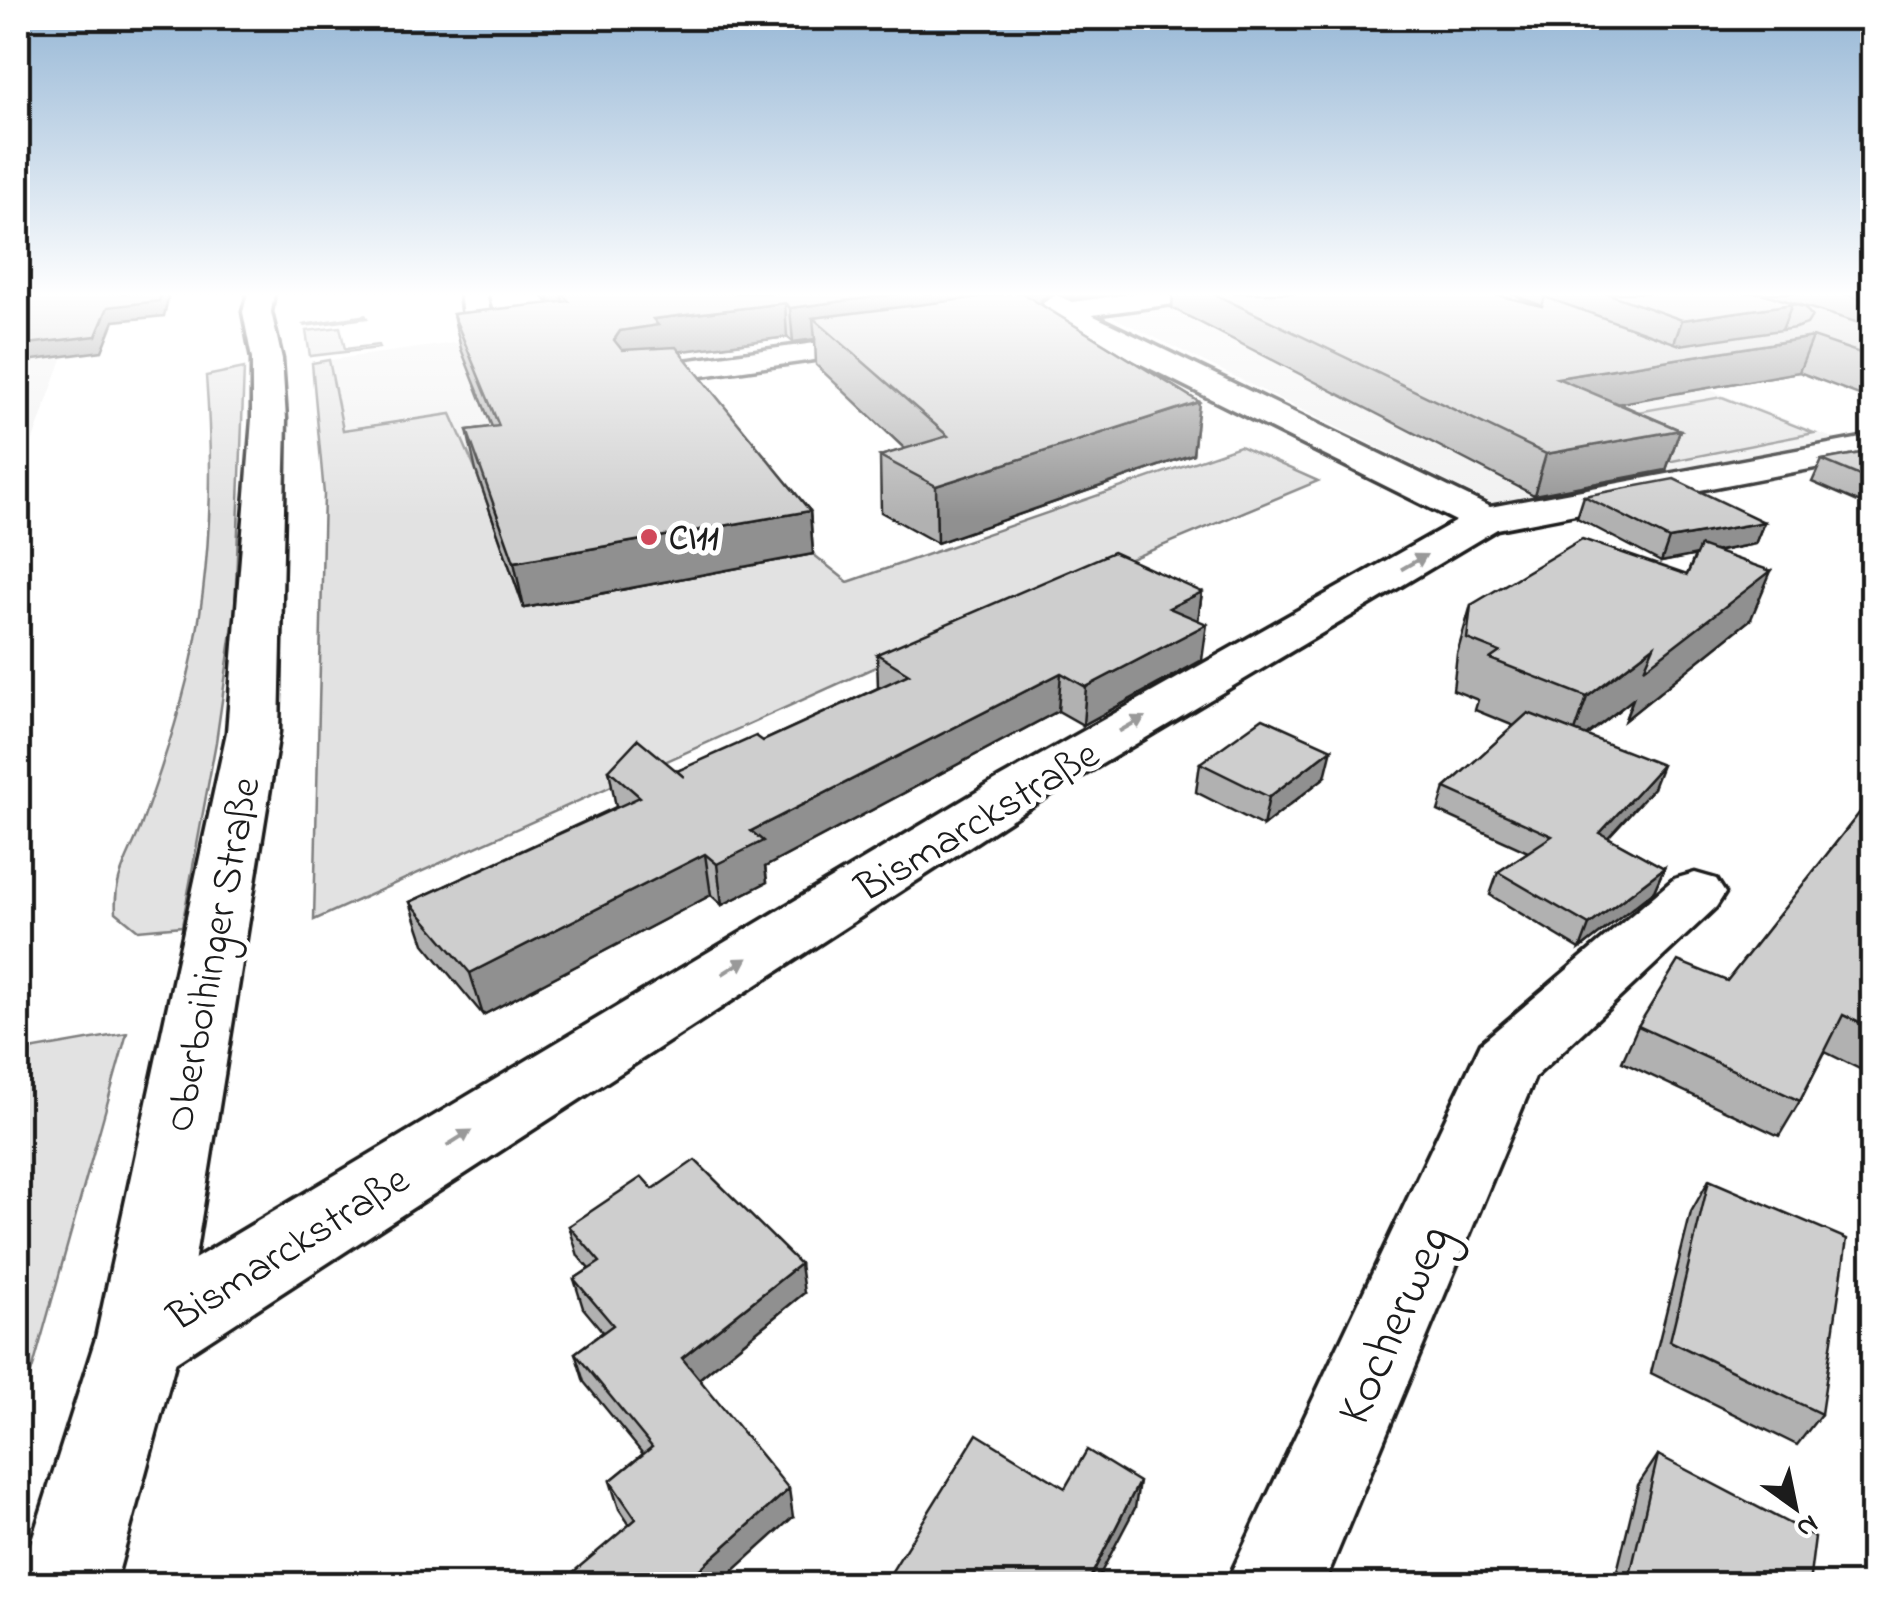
<svg xmlns="http://www.w3.org/2000/svg" width="1890" height="1602" viewBox="0 0 1890 1602" font-family="'Indie Flower',sans-serif">
	<style>
		.built { fill: #f0f0f0 }
		.green { fill: #e2e2e2; stroke: #7f7f7f; stroke-width: 2.5 }
		.lines { fill: none; stroke-linecap: round; stroke-linejoin: round }
		.stream { fill: #7a7a7a; fill-rule: evenodd }
		.minor-casing { stroke: #1c1c1c; stroke-width: 7 }
		.major-casing { stroke: #1c1c1c; stroke-width: 7 }
		.minor { fill: #fff; fill-rule: evenodd }
		.major { fill: #fff; fill-rule: evenodd }
		.rail-casing { stroke: #1c1c1c; stroke-width: 6 }
		.rail { stroke: #fff; stroke-width: 4; stroke-dasharray: 12; stroke-linecap: butt }
		.wall { fill: #b1b1b1; stroke: #1c1c1c; stroke-width: 2.5 }
		.shaded-wall { fill: #909090; stroke: #1c1c1c; stroke-width: 2.5 }
		.building { fill: #cecece; stroke: #1c1c1c; stroke-width: 2.5 }
		.oneway { fill: #999 }
		.poi-dot { fill: #d1495b; stroke: #fff; stroke-width: 4 }
		.labels { text-anchor: middle; stroke-width: 10; stroke-linejoin: round; paint-order: stroke }
		.far-poi-label { font-size: 35px; font-weight: bold; fill: #1c1c1c; stroke: #fff; text-anchor: start }
		.street-label { font-size: 42px; fill: #1c1c1c; stroke: #fff }
		.near-street-label { font-size: 50px; fill: #1c1c1c; stroke: #fff }
	</style>
	<rect width="100%" height="100%" fill="#fff"/>
	<filter id="ink" filterUnits="userSpaceOnUse"><feTurbulence type="fractalNoise" baseFrequency=".01" numOctaves="2"/><feDisplacementMap in="SourceGraphic" scale="20" xChannelSelector="R" yChannelSelector="G"/><feConvolveMatrix kernelMatrix="1 2 1 2 8 2 1 2 1" color-interpolation-filters="sRGB"/></filter>
	<g filter="url(#ink)">
		<g class="built">
			<path d="M18 293 69 339 18 482Z"/>
			<path d="M1246 293H1464L1835 439 1493 504 1103 312Z"/>
			<path d="M546 331 476 471 451 414 342 430 329 360Z"/>
		</g>
		<g class="green">
			<path d="M340 327 345 349 378 345 379 348 310 356 306 331Z"/>
			<path d="M329 360 343 430 451 414 476 471 524 608 813 554 848 582 1240 446 1318 481 922 646 314 920 324 494 312 363Z"/>
			<path d="M244 368 235 611 216 742 182 926 138 930 116 912C113 878 129 857 141 826 158 779 175 728 187 680 211 581 214 476 206 376Z"/>
			<path d="M1722 397 1814 433 1657 464 1570 424Z"/>
			<path d="M127 1033 34 1364 18 1413V1052Z"/>
		</g>
		<g class="lines">
			<path class="stream" d="M366 314 369 319 305 327 301 324Z"/>
			<g class="minor-casing">
				<g id="minor">
					<path d="M460 293H486L491 316 543 310 557 318C544 333 493 336 473 331L463 316Z"/>
					<path d="M1136 293H1209L1196 301 1092 315 1490 507 1872 436V457L1497 529 1038 802 169 1366 139 1378 109 1366 96 1338 109 1310 1000 778 1456 521 1083 335 1067 324 988 338 978 335 974 329 978 323 1048 312 1043 303 1056 295 1072 302Z"/>
					<path d="M888 333 898 336 903 342 898 348 639 385 628 383 623 376 628 369 639 367Z"/>
					<path d="M1695 873 1716 879 1725 893 1716 907 1535 1077 1324 1584H1226L1481 1043 1674 879Z"/>
				</g>
			</g>
			<g class="major-casing">
				<path id="major" d="M248 293H274L271 312 282 359 286 419 279 732 182 1338 115 1584H18L96 1338 227 732 252 419V359L243 312Z"/>
			</g>
			<use href="#minor" class="minor"/>
			<use href="#major" class="major"/>
			<g class="rail-casing">
				<path id="rail" d="M18 392 59 293"/>
			</g>
			<use href="#rail" class="rail"/>
		</g>
		<g class="wall">
			<path d="M540 293H1052L1041 300V305L1199 402 1193 454 937 543 881 512 880 456 905 449 816 365 815 339 793 342 787 337 679 351 810 511 813 554 524 608 476 471 467 430 492 427 461 349 453 314 549 304Z"/>
			<path d="M1058 293H1108L1073 298Z"/>
			<path d="M1173 293H1487L1540 305 1508 293H1872V400L1799 372 1618 403 1680 430 1666 470 1534 495 1172 308Z"/>
			<path d="M1872 451V508L1812 482 1822 460Z"/>
			<path d="M1584 496 1764 522 1755 544 1716 552 1751 619 1625 720 1633 699 1586 736 1653 788 1608 837 1664 868 1654 891 1580 949 1490 895 1498 872 1528 852 1438 811 1445 788 1514 726 1475 710 1478 700 1453 690 1457 654 1471 605 1687 575 1695 555 1661 562 1577 518Z"/>
			<path d="M1202 592 1198 620 1202 660 1083 725 1058 711 765 867 767 882 722 905 711 895 483 1015 424 944 410 902 616 807 609 770 677 771 763 741 878 688 877 654Z"/>
			<path d="M1200 763 1325 777 1263 826 1196 792Z"/>
			<path d="M1872 797V1075L1825 1052 1800 1101 1779 1136 1622 1062 1638 1026 1727 981Z"/>
			<path d="M1709 1180 1821 1414 1797 1445 1651 1373 1691 1212Z"/>
			<path d="M653 1189 804 1293 699 1379 793 1517 629 1524 619 1509 610 1481 643 1454 584 1382 575 1353 603 1332 583 1308 574 1279 589 1269 578 1256 569 1226Z"/>
			<path d="M1658 1455 1809 1584H1614L1638 1485Z"/>
		</g>
		<g class="shaded-wall">
			<path d="M161 293H169L164 316 114 321 102 351 18 362V345L108 307Z"/>
			<path d="M548 293H562L563 303 550 305Z"/>
			<path d="M904 293H1052L1041 300V307L813 318 815 339 793 342 790 308Z"/>
			<path d="M1073 293H1108L1073 298Z"/>
			<path d="M1872 293V334L1858 336 1872 302Z"/>
			<path d="M785 303 787 337 661 354 625 367 614 340 620 331 653 319Z"/>
			<path d="M1792 304 1779 338 1670 355 1682 320Z"/>
			<path d="M1813 337 1799 372 1547 416 1557 378Z"/>
			<path d="M1199 402 1193 454 937 543 936 486Z"/>
			<path d="M1680 430 1666 470 1534 495 1546 454Z"/>
			<path d="M810 511 813 554 524 608 514 562Z"/>
			<path d="M1764 522 1755 544 1661 562 1669 539Z"/>
			<path d="M1771 571 1751 619 1625 720 1633 699 1569 749 1587 697 1654 646Z"/>
			<path d="M1202 592 1197 628 1169 608Z"/>
			<path d="M1207 624 1202 660 1083 725 1086 687Z"/>
			<path d="M1061 673 1058 711 765 867 767 882 722 905 717 864 751 831Z"/>
			<path d="M1332 749 1325 777 1263 826 1269 797Z"/>
			<path d="M1662 765 1653 788 1591 856 1600 833Z"/>
			<path d="M705 854 711 895 483 1015 470 973Z"/>
			<path d="M1664 868 1654 891 1580 949 1589 925Z"/>
			<path d="M800 1264 804 1293 689 1387 682 1358Z"/>
			<path d="M1139 1482 1135 1508 1095 1584H1087Z"/>
			<path d="M789 1489 793 1517 719 1584H683Z"/>
		</g>
		<g class="building">
			<path d="M18 293H161L159 301 108 307 96 336 18 345Z"/>
			<path d="M562 293H904L790 308 785 303 653 319 658 325 620 331 614 340 622 350 676 347 810 511 514 562 467 430 499 426 453 314 569 301Z"/>
			<path d="M1013 293H1022L1199 402 936 486 880 456 948 436 813 318Z"/>
			<path d="M1212 293H1487L1542 306 1545 297 1680 345 1795 328 1807 324 1812 316 1804 307 1792 304 1682 320 1606 293H1761L1859 323H1872V357L1813 337 1557 378 1680 430 1546 454Z"/>
			<path d="M1842 293 1872 294V302Z"/>
			<path d="M1872 451V481L1822 460Z"/>
			<path d="M1674 479 1764 522 1669 539 1584 496Z"/>
			<path d="M1582 539 1687 575 1700 546 1771 571 1644 669 1654 646 1587 697 1490 659 1500 652 1467 639 1471 605Z"/>
			<path d="M1113 552 1202 592 1169 608 1207 624 1086 687 1061 673 751 831 763 841 717 864 705 854 470 973 410 902 640 797 609 770 638 739 684 777 677 771 756 736 763 741 909 674 877 654Z"/>
			<path d="M1528 713 1662 765 1600 833 1664 868 1589 925 1498 872 1552 836 1445 788Z"/>
			<path d="M1263 718 1332 749 1269 797 1200 763Z"/>
			<path d="M1872 797V1029L1843 1015 1800 1101 1638 1026 1678 961 1727 981Z"/>
			<path d="M695 1160 800 1264 682 1358 789 1489 683 1584H559L636 1519 610 1481 652 1447 575 1353 613 1325 574 1279 600 1262 569 1226 642 1177 653 1189Z"/>
			<path d="M1709 1180 1847 1239 1821 1414 1670 1341Z"/>
			<path d="M977 1434 1065 1488 1087 1450 1139 1482 1087 1584H884Z"/>
			<path d="M1658 1455 1815 1537 1809 1584H1628Z"/>
		</g>
		<defs><path id="oneway-solid" d="M-6-.8H1V-3.2L6.5 0L1 3.2V.8H-6Z" transform="scale(2.5)"/></defs>
		<g class="oneway">
			<use href="#oneway-solid" transform="translate(1414 562) rotate(-30)"/>
			<use href="#oneway-solid" transform="translate(1132 724) rotate(-30)"/>
			<use href="#oneway-solid" transform="translate(735 966) rotate(-32)"/>
			<use href="#oneway-solid" transform="translate(459 1138) rotate(-32)"/>
		</g>
	</g>
	<linearGradient id="sky" x2="0" y2="1"><stop stop-color="#95b6d5"/><stop offset="0.57" stop-color="#fff"/><stop offset="1" stop-color="#fff" stop-opacity="0"/></linearGradient>
	<rect width="1890" height="517" fill="url(#sky)"/>
	<circle class="poi-dot" cx="649" cy="537" r="10"/>
	<g class="labels">
		<g class="far-poi-label">
			<text x="669" y="549">CI11</text>
		</g>
		<g class="street-label">
			<text transform="translate(976 819) rotate(-31)" y="15">Bismarckstraße</text>
			<text transform="translate(210 954) rotate(-79)" y="15">Oberboihinger Straße</text>
			<text transform="translate(287 1246) rotate(-32)" y="15">Bismarckstraße</text>
		</g>
		<g class="near-street-label">
			<text transform="translate(1391 1323) rotate(-66)" y="18">Kocherweg</text>
		</g>
	</g>
	<rect width="1890" height="1602" fill="none" stroke="#fff" stroke-width="60"/>
	<rect x="30" y="30" width="1830" height="1542" fill="none" stroke="#1c1c1c" stroke-width="4" filter="url(#ink)"/>
	<g transform="translate(1795 1507) rotate(147)" stroke="#ffffff" stroke-width="8" paint-order="stroke">
	<path d="M0-8L18 38L0 25L-18 38Z" fill="#1c1c1c"/>
	<text y="-15" font-size="28" font-weight="bold" text-anchor="middle" fill="#1c1c1c">N</text>
	</g>
</svg>
